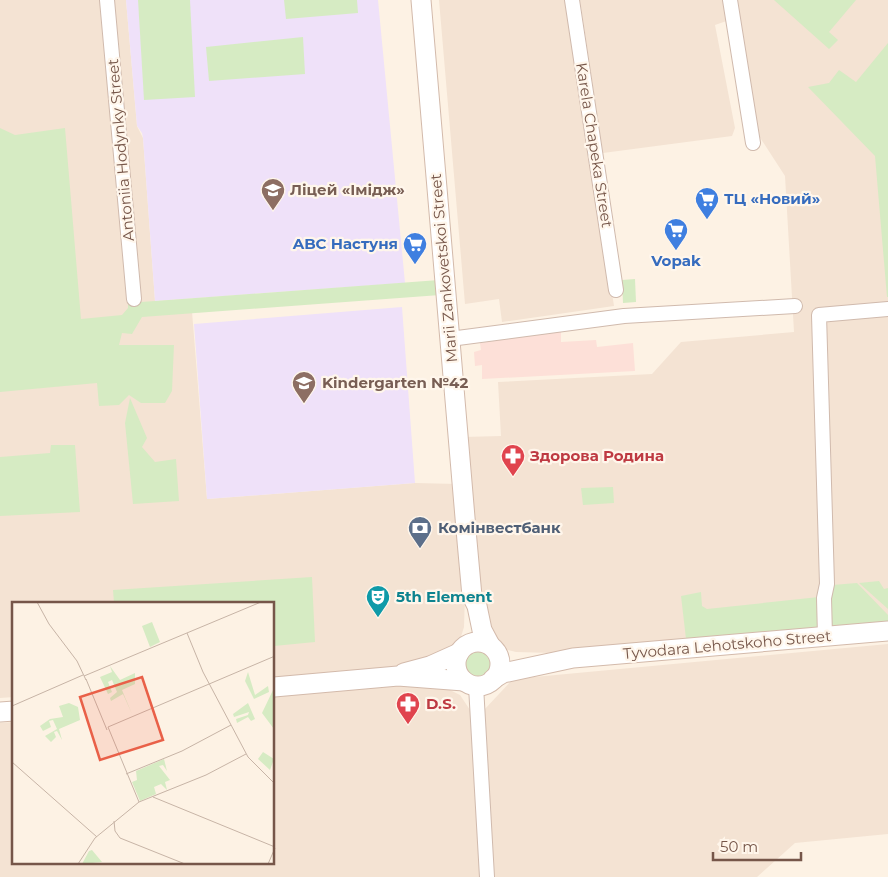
<svg xmlns="http://www.w3.org/2000/svg" width="888" height="877" viewBox="0 0 888 877" font-family="Montserrat,sans-serif">
	<style>
		.residential { fill: #f4e3d3 }
		.commercial { fill: #fde0d8 }
		.education { fill: #efe1f9 }
		.green { fill: #d6ebc3 }
		.lines { fill: none; stroke-linecap: round; stroke-linejoin: round }
		.street-casing { stroke: #d0baad; stroke-width: 16 }
		.secondary-casing { stroke: #d3baab; stroke-width: 21 }
		.street { stroke: #fff; stroke-width: 14 }
		.secondary { stroke: #fff; stroke-width: 19 }
		.labels { text-anchor: middle; stroke-width: 4.5; stroke-linejoin: round; paint-order: stroke }
		.street-label { font-size: 15px; fill: #765649; stroke: #fff6eb }
		.education-label { font-size: 15px; font-weight: bold; fill: #785e54; stroke: #fff6eb; text-anchor: start }
		.shop-label { font-size: 15px; font-weight: bold; fill: #366cbe; stroke: #fff6eb; text-anchor: start }
		.health-label { font-size: 15px; font-weight: bold; fill: #be3a42; stroke: #fff6eb; text-anchor: start }
		.service-label { font-size: 15px; font-weight: bold; fill: #4e5e75; stroke: #fff6eb; text-anchor: start }
		.culture-label { font-size: 15px; font-weight: bold; fill: #0d838f; stroke: #fff6eb; text-anchor: start }
		.inset-road { fill: none; stroke: #c7b4a6; stroke-width: 1 }
		.view { fill: #e96048; fill-opacity: 0.15; stroke: #e96048; stroke-width: 2.5 }
		.inset-edge { fill: none; stroke: #765649; stroke-width: 2.5 }
	</style>
	<rect width="100%" height="100%" fill="#fdf2e4"/>
	<g class="residential">
		<path d="M0 0H126L137 126 143 138 155 301 191 299 207 499 415 483 458 484 465 594 464 627 459 643 440 659 393 671 274 680V603H14V697L0 698Z"/>
		<path d="M439 0H566L614 306 502 322 499 299 465 304Z"/>
		<path d="M580 0H888V620L552 653 516 652 497 647 484 631 463 437 501 436 498 382 652 374 681 342 794 332 785 176 759 136 738 17 715 25 735 128 732 136 603 153Z"/>
		<path d="M888 644V834L795 843 757 877H494L483 711 513 679Z"/>
		<path d="M422 683 442 686 460 695 470 710 483 877H0V723L14 722V863H274V697Z"/>
	</g>
	<path class="commercial" d="M561 331V342L596 340 597 347 633 343 635 371 482 379V365L475 366 474 352 481 350 480 343Z"/>
	<g class="education">
		<path d="M126 0H378L405 283 155 301 143 138 142 133 137 126Z"/>
		<path d="M402 307 415 483 207 499 194 324Z"/>
	</g>
	<g class="green">
		<path d="M138 0H190L195 97 144 100Z"/>
		<path d="M284 0H357L358 13 286 19Z"/>
		<path d="M774 0H856L829 32 838 40 829 49Z"/>
		<path d="M303 37 305 74 209 81 206 47Z"/>
		<path d="M888 43V297H887L875 156 808 87 829 83 839 70 856 82Z"/>
		<path d="M0 128 15 135 65 128 81 319 122 315 128 308V300L137 299 141 302 155 301 439 280 440 295 142 317 132 334 122 333 119 345H174L172 391 165 403H141L129 395 119 405 99 406 97 383 0 392Z"/>
		<path d="M635 279 636 302 623 303 622 280Z"/>
		<path d="M130 398 147 438 142 447 155 462 176 459 179 501 133 504 125 423Z"/>
		<path d="M51 445H75L80 512 0 516V457L50 453Z"/>
		<path d="M613 487 614 503 583 505 581 488Z"/>
		<path d="M312 577 315 642 274 646V603H114L113 590Z"/>
		<path d="M879 581 884 589 888 588V609L859 583Z"/>
		<path d="M857 583 888 615V623L833 628 830 626V587L832 585Z"/>
		<path d="M701 592 702 606 707 609 819 597V625L817 628 686 639 681 596Z"/>
		<circle cx="478" cy="663" r="16"/>
	</g>
	<g class="lines">
		<g class="street-casing">
			<g id="street">
				<path d="M107 0 134 299"/>
				<path d="M572 0 616 290"/>
				<path d="M730 0 753 143"/>
				<path d="M450 339 624 316 795 306"/>
				<path d="M825 636 824 598 827 584 819 315 888 309"/>
				<path d="M476 686 487 877"/>
			</g>
		</g>
		<g class="secondary-casing">
			<g id="secondary">
				<path d="M421 0 467 541 472 596 477 606 482 630 490 645"/>
				<circle cx="478" cy="664" r="22"/>
				<path d="M404 673 430 666 459 653"/>
				<path d="M493 679 503 673 573 658 888 631"/>
				<path d="M274 687 398 676 464 681"/>
				<path d="M0 712 14 711"/>
			</g>
		</g>
		<use href="#street" class="street"/>
		<use href="#secondary" class="secondary"/>
	</g>
	<defs>
		<g id="school-pin" transform="scale(1.25)"><path d="M0 17L-7.5 6A9.5 9.5 0 1 1 7.5 6Z" fill="#8d6e63" stroke="#fff6eb"/><path d="M0-5L7-2L0 1L-7-2ZM-4 1L0 2.5L4 1V4Q0 6-4 4Z" fill="#fff"/></g>
		<g id="supermarket-pin" transform="scale(1.25)"><path d="M0 17L-7.5 6A9.5 9.5 0 1 1 7.5 6Z" fill="#3f7fe0" stroke="#fff6eb"/><path d="M-6-5.5h2.5l.6 2H6L4.5 2H-2.5L-4.4-4H-6ZM-1.5 3.2a1.3 1.3 0 1 0 .1 0ZM3 3.2a1.3 1.3 0 1 0 .1 0Z" fill="#fff"/></g>
		<g id="pharmacy-pin" transform="scale(1.25)"><path d="M0 17L-7.5 6A9.5 9.5 0 1 1 7.5 6Z" fill="#e0444e" stroke="#fff6eb"/><path d="M-2-6h4v4h4v4h-4v4h-4v-4h-4v-4h4Z" fill="#fff"/></g>
		<g id="bank-pin" transform="scale(1.25)"><path d="M0 17L-7.5 6A9.5 9.5 0 1 1 7.5 6Z" fill="#5c6f8a" stroke="#fff6eb"/><path d="M-6-4H6V4H-6ZM0-2.3a2.3 2.3 0 1 0 0 4.6a2.3 2.3 0 1 0 0-4.6Z" fill="#fff"/></g>
		<g id="theatre-pin" transform="scale(1.25)"><path d="M0 17L-7.5 6A9.5 9.5 0 1 1 7.5 6Z" fill="#0f9aa8" stroke="#fff6eb"/><path d="M-5-5.5Q0-4 5-5.5V0Q5 5 0 6Q-5 5-5 0ZM-3.3-2.5H-1v1.5H-3.3ZM1-2.5H3.3v1.5H1ZM-2.8 1Q0 5.5 2.8 1Z" fill="#fff"/></g>
	</defs>
	<g fill-rule="evenodd">
		<use href="#school-pin" x="273" y="190"/>
		<use href="#supermarket-pin" x="707" y="199"/>
		<use href="#supermarket-pin" x="676" y="230"/>
		<use href="#supermarket-pin" x="415" y="244"/>
		<use href="#school-pin" x="304" y="383"/>
		<use href="#pharmacy-pin" x="513" y="456"/>
		<use href="#bank-pin" x="420" y="528"/>
		<use href="#theatre-pin" x="378" y="597"/>
		<use href="#pharmacy-pin" x="408" y="704"/>
	</g>
	<g class="labels">
		<g class="street-label">
			<text transform="translate(594 145) rotate(81)" y="5">Karela Chapeka Street</text>
			<text transform="translate(121 150) rotate(-95)" y="5">Antoniia Hodynky Street</text>
			<text transform="translate(444 268) rotate(-95)" y="5">Marii Zankovetskoi Street</text>
			<text transform="translate(727 645) rotate(-5)" y="5">Tyvodara Lehotskoho Street</text>
		</g>
		<g class="education-label">
			<text x="290" y="195">Ліцей «Імідж»</text>
			<text x="322" y="388">Kindergarten №42</text>
		</g>
		<g class="shop-label">
			<text x="724" y="204">ТЦ «Новий»</text>
			<text x="398" y="249" text-anchor="end">ABC Настуня</text>
			<text x="676" y="266" text-anchor="middle">Vopak</text>
		</g>
		<g class="health-label">
			<text x="530" y="461">Здорова Родина</text>
			<text x="426" y="709">D.S.</text>
		</g>
		<g class="service-label">
			<text x="438" y="533">Комінвестбанк</text>
		</g>
		<g class="culture-label">
			<text x="396" y="602">5th Element</text>
		</g>
	</g>
	<g transform="translate(12 602)">
		<rect width="262" height="262" fill="#fdf2e4"/>
		<path d="M140 20 148 40 138 45 130 24ZM98 64 108 78 123 71V82L110 88 120 112 111 92 99 99 98 96 105 90 100 78 96 80 100 90 96 92 88 75 100 70ZM236 70 243 93 256 84 257 90 242 97 233 79ZM262 86V127L250 111ZM57 101 66 105 68 118 47 127 50 138 45 129 42 130 44 135 39 140 33 134 45 127 41 118 37 119 39 125 31 129 28 124 38 117 51 115 47 104ZM236 101 243 117 239 119 236 115 225 121 224 117 236 113 237 110 222 115 221 112ZM251 150 262 157 258 168 246 157ZM152 157 155 169 151 163 147 164 158 178 153 180 155 188 149 182 142 185 144 192 128 199 120 180 125 178 124 169ZM80 248 90 260 70 262 77 249Z" fill="#d6ebc3"/>
		<path class="inset-road" d="M25 0 37 22 65 59 74 78M175 31 191 70 236 155 263 182M72 74 249 0M74 77 95 128M0 104 71 73M96 125 263 54M96 125 127 200M0 160 85 235M114 172 170 149 219 123M141 195 263 245M102 219 103 229 108 236 173 262M66 262 83 236 127 200 194 173 234 152M256 262 263 246"/>
		<path class="view" d="M130 75 151 138 88 158 68 95Z"/>
		<rect width="262" height="262" class="inset-edge"/>
	</g>
	<path d="M713 852v8h88v-8" fill="none" stroke="#765649" stroke-width="2.5"/>
	<text x="720" y="852" font-size="15" fill="#765649" stroke="#fff6eb" stroke-width="4" paint-order="stroke">50 m</text>
</svg>
